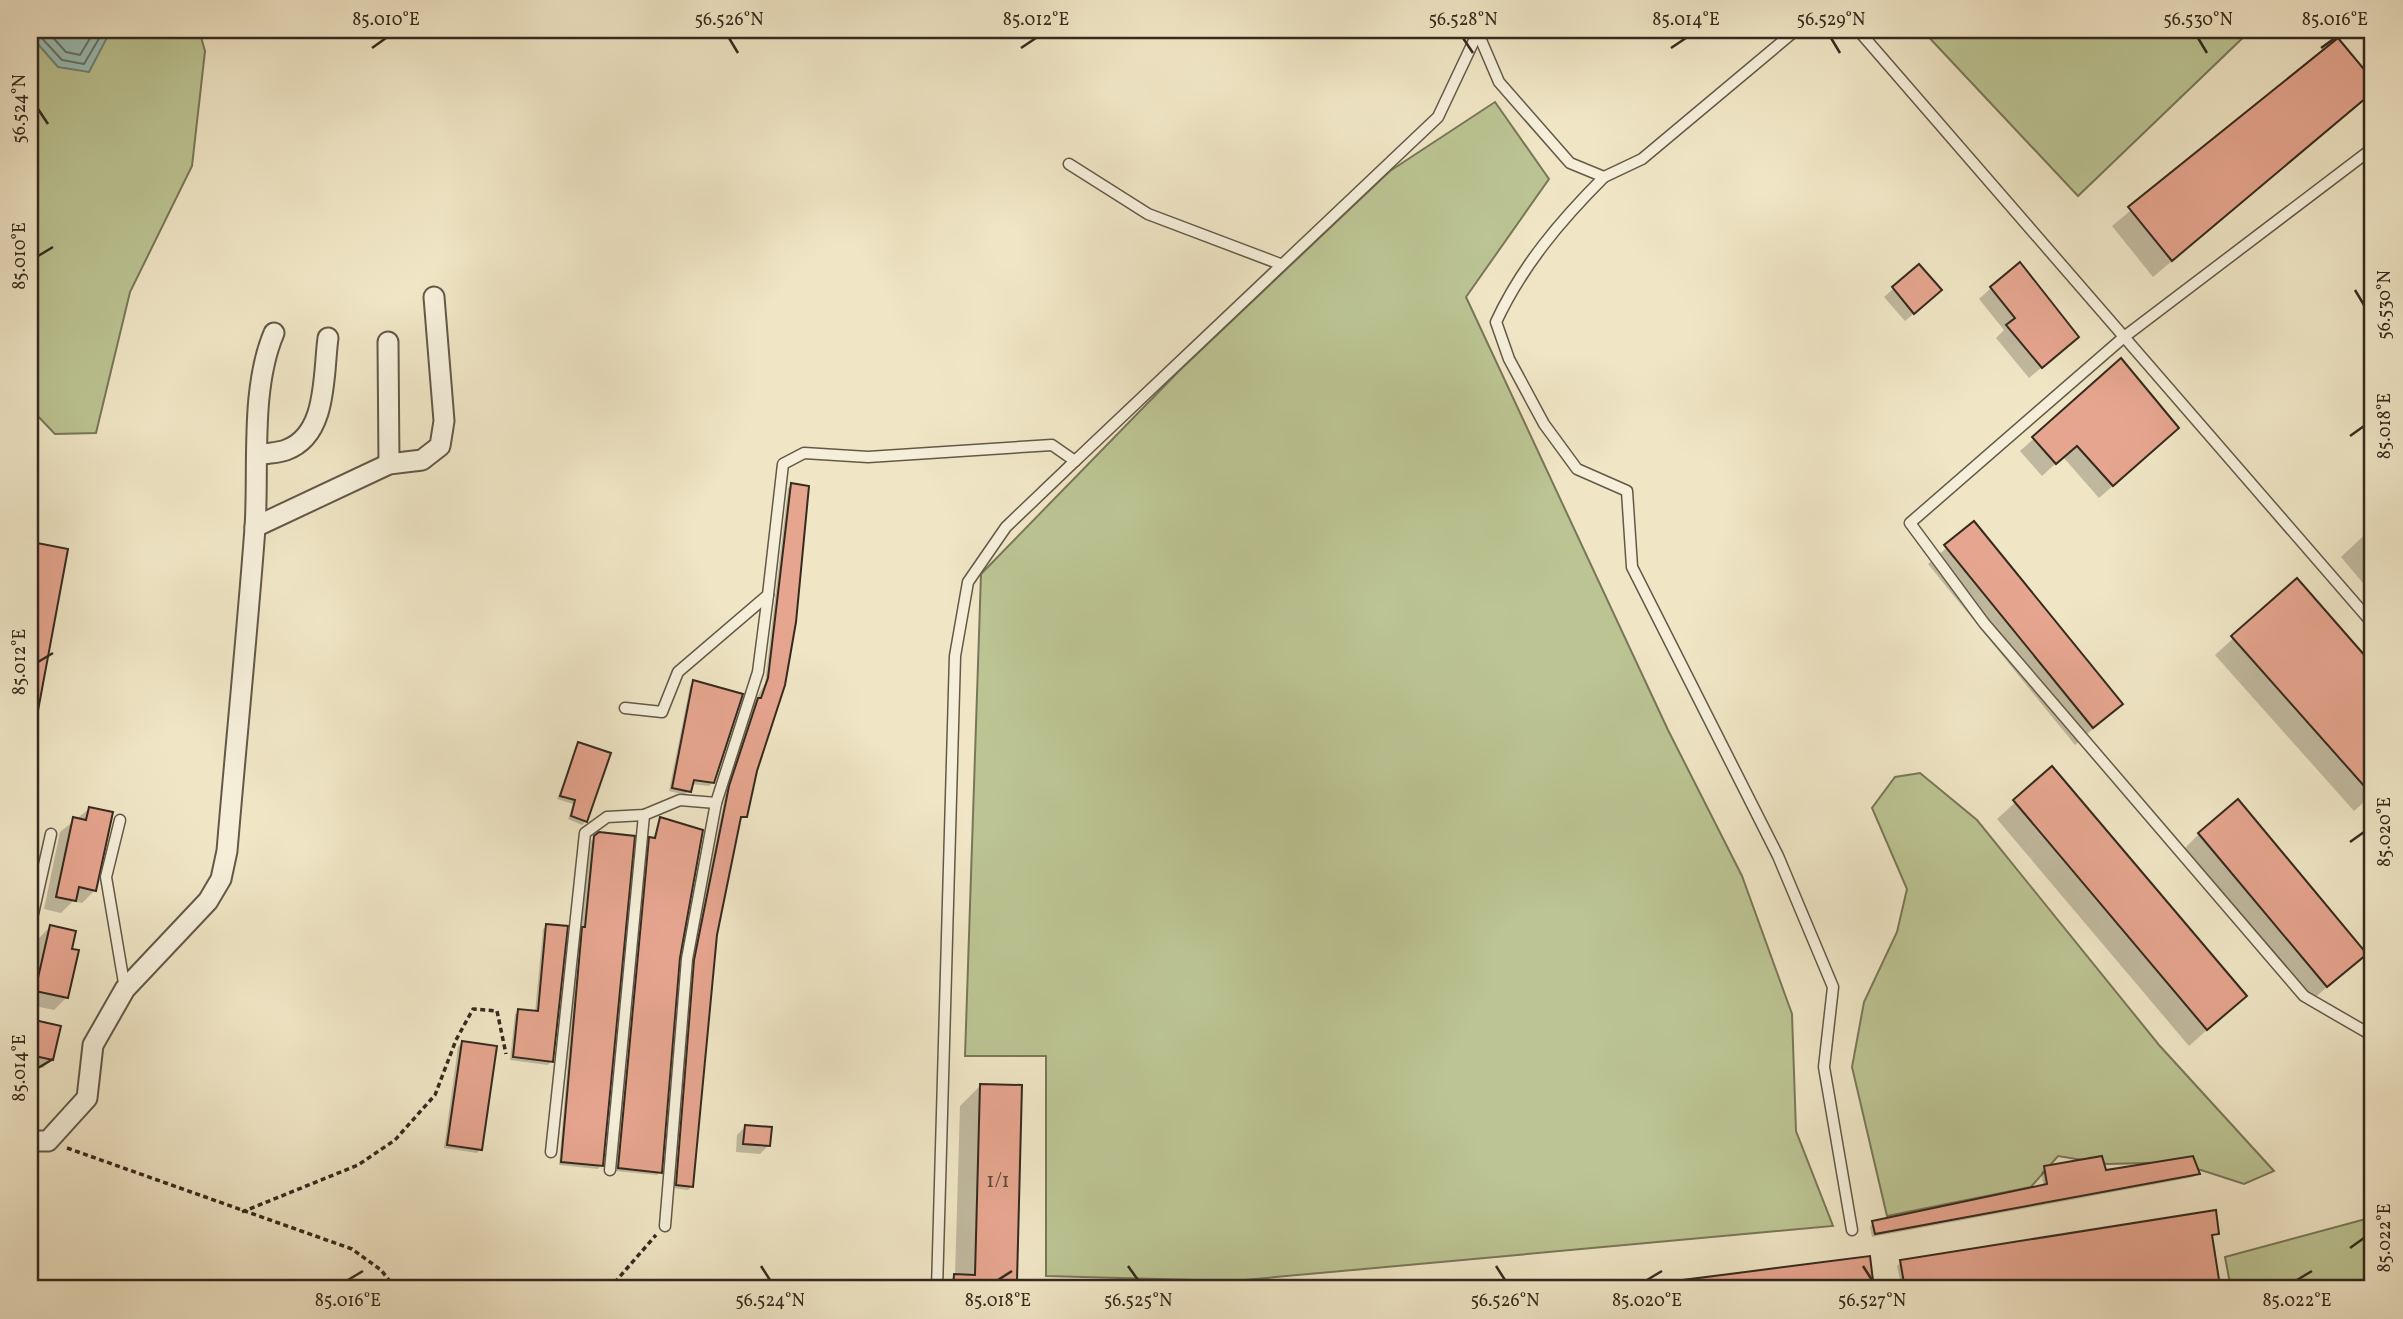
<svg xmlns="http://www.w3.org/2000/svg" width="2403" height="1319" viewBox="0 0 2403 1319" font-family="Vollkorn,serif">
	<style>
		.green { fill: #bcc493; stroke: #787758; stroke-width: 2 }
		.water { fill: #9abfb8; stroke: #71837a; stroke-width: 2 }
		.shadow { fill: #0003 }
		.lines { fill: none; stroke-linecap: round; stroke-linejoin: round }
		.shore { stroke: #67746b; stroke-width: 2 }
		.building { fill: #e6a58f; stroke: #342a1e; stroke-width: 2 }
		.service-casing { stroke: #635948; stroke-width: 13 }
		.minor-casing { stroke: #635948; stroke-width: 23 }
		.path { stroke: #342a1e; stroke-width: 3.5; stroke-dasharray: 5 3.5; stroke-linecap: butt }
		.service { stroke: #f5efda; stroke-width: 10 }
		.minor { stroke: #f5efda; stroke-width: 19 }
		.ticks { fill: none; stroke: #342a1e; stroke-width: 2.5 }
		.labels { text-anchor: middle; stroke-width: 6; stroke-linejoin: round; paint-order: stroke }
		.number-label { font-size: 21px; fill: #60493a }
		.neatline { fill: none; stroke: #342a1e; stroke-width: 2.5 }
		.ticks-label { font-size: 18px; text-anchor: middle; fill: #342a1e }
	</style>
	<rect width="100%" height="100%" fill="#f0e6c6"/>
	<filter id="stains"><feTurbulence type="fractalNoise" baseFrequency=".00286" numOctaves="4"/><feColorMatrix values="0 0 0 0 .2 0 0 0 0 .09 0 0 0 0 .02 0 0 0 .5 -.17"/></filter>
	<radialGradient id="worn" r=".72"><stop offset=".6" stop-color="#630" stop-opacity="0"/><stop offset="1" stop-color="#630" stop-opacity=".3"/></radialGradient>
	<g class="green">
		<path d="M30 30H199L205 51 192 166 130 292 96 433 55 434 30 408Z"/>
		<path d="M1922 30H2251L2078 196Z"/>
		<path d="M1495 102 1549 179 1466 297 1668 730 1742 876 1792 1014 1796 1131 1833 1226 1233 1281 1046 1276V1056H965L981 574 1180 370 1390 171Z"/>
		<path d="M1920 773 1977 820 2159 1045 2274 1171 2244 1184 2201 1170 2148 1163 2107 1164 2058 1156 2031 1187 1887 1216 1852 1067 1864 1002 1897 932 1907 889 1872 808 1895 777Z"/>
		<path d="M2373 1217V1289H2231L2225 1257Z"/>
	</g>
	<path class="water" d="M30 30H111L89 72 58 67 30 35Z"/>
	<g class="shadow">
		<path d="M2337 40 2373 82V91L2153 277 2112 226Z"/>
		<path d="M1919 266 1931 299 1905 321 1884 297Z"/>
		<path d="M1991 288 2065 348 2029 378 1996 338 2004 330 1979 299Z"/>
		<path d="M2121 360 2164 441 2099 498 2063 457 2042 476 2020 451Z"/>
		<path d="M792 485 807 487 756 770 746 816 739 820 715 935 692 1186 688 1190 673 1188 691 965 726 791 754 703 765 683 788 488Z"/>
		<path d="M1974 524 2120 704 2075 745 1928 564Z"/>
		<path d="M2373 527V595L2341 557Z"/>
		<path d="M33 544 66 550 30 746V547Z"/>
		<path d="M2297 581 2373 667V794L2354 811 2215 655Z"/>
		<path d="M693 682 713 782 709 786 691 784 686 795 669 791 690 686Z"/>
		<path d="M578 744 586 821 582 825 568 819 573 804 557 799Z"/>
		<path d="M2052 769 2245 996 2189 1046 1997 819Z"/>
		<path d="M89 809 95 890 82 903 73 901 61 913 44 909 60 832Z"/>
		<path d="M661 819 678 958 660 1172 657 1175 615 1171 646 843 653 839Z"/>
		<path d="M30 830 35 831 30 854Z"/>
		<path d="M2199 834 2365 953 2309 1003 2182 851Z"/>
		<path d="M595 837 601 1165 598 1169 559 1165 579 932 591 841Z"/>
		<path d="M547 926 551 1061 548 1065 510 1060 515 1014 519 1011 535 1013 543 929Z"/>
		<path d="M50 927 70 950 67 997 54 1010 30 1005V974L37 940Z"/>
		<path d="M30 1020 59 1028 51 1059 43 1068 30 1065Z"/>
		<path d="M462 1043 480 1149 477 1153 444 1148 458 1047Z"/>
		<path d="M980 1086 1020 1087 1015 1289H941L955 1276 960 1106Z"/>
		<path d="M745 1127 769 1145 760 1154 736 1152 737 1135Z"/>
		<path d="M2045 1168 2198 1173 2194 1177 1872 1237 1870 1227 1873 1223 2044 1187 2041 1172Z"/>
		<path d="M2217 1233 2211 1238 2218 1285 2211 1289H1902L1897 1266 1901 1262Z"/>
		<path d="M1868 1258 1872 1289H1623Z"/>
	</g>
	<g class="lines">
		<g class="shore">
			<path d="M46 30 66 52 80 55 95 30"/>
			<path d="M30 31 37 33 62 60 84 64 104 30"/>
		</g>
	</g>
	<g class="building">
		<path d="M2338 38 2373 80V92L2172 261 2128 207Z"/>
		<path d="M2020 262 2079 337 2042 368 2006 325 2015 318 1990 287Z"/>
		<path d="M1919 264 1942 290 1914 314 1892 287Z"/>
		<path d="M2121 358 2179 428 2113 486 2077 446 2056 464 2032 437Z"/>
		<path d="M791 483 809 486 796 622 785 685 757 771 747 817H741L717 935 693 1187 676 1185 694 960 729 786 758 698H761L768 678Z"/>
		<path d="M1974 521 2123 704 2093 728 1944 545Z"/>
		<path d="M32 542 68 549 37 716H30Z"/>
		<path d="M2297 578 2373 665V796L2231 636Z"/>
		<path d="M693 680 743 694 714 783 694 780 691 792 672 788Z"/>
		<path d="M578 742 611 753 587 822 571 816 575 800 560 796Z"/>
		<path d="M2052 766 2247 996 2207 1030 2013 800Z"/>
		<path d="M2238 799 2367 954 2327 987 2198 833Z"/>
		<path d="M89 807 113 812 96 891 79 887 76 901 56 897 73 817 86 820Z"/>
		<path d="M660 817 703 830 680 958 662 1173 618 1168 649 837 655 838Z"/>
		<path d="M599 832 635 836 603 1166 561 1162 582 927H585L594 836Z"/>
		<path d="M546 924 568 926 553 1062 513 1057 518 1009 538 1011Z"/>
		<path d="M50 925 76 931 72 949 79 950 68 998 35 991Z"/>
		<path d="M30 1019 61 1026 53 1060 30 1055Z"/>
		<path d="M462 1041 497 1046 482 1150 447 1145Z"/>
		<path d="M980 1084 1022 1085 1017 1281H1009V1289H953L954 1274 975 1275Z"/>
		<path d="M745 1125 772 1127 770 1146 743 1144Z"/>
		<path d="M2102 1156 2106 1170 2193 1156 2200 1174 1875 1234 1872 1221 2047 1184 2044 1166Z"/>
		<path d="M2216 1210 2219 1234 2212 1235 2220 1286 2196 1289H1905L1900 1260Z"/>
		<path d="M1870 1256 1874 1289H1683V1280Z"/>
	</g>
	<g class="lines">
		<g class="service-casing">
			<g id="service">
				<path d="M1858 30 2373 624"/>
				<path d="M1478 33 1499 82 1570 163 1604 177 1642 159 1796 30"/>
				<path d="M2373 148 2124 337 1910 523 1984 623 2304 996 2373 1036"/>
				<path d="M1069 164 1148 214 1280 264"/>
				<path d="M1604 177C1561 220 1522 266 1496 322L1509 359 1544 424 1577 469 1627 491 1632 567 1778 856 1833 987 1824 1067 1852 1230"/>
				<path d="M625 708 662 712 678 672 768 595 783 464 804 453 868 457 1052 445 1075 461 1438 117 1479 30"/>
				<path d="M120 820 106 877 125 989"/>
				<path d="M30 927 51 834"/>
				<path d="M551 1152 585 833 607 817 644 815 680 800 716 803"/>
				<path d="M610 1170 644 815"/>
				<path d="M665 1226 687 959 716 803 758 672 768 595"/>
				<path d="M937 1289 955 656 968 582 1006 527 1075 461"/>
			</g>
		</g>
		<g class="minor-casing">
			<g id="minor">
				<path d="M388 342 389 464"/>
				<path d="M259 455C267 453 278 453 286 450 328 435 323 374 328 338"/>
				<path d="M255 527 389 464 422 460 440 446 444 421 434 297"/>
				<path d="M30 1141H48L87 1098 93 1045 125 989 208 901 221 879 227 851C236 743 247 635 255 528 259 467 250 389 274 333"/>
			</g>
		</g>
		<g class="path">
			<path d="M67 1148 352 1249 381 1270 396 1289"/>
			<path d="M242 1212 358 1165 395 1140 435 1095 456 1040 473 1009 497 1011 506 1054"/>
			<path d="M609 1289 656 1235"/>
		</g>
		<use href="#service" class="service"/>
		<use href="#minor" class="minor"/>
	</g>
	<path class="ticks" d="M729 38 738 53M1463 38 1473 53M1831 38 1840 53M2198 38 2207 53M372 48 386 38M1021 48 1036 38M1671 48 1686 38M2321 48 2335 38M38 109 48 124M38 256 53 247M2355 290 2364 305M2350 436 2364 426M38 662 53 653M2350 842 2364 832M38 1068 53 1059M2350 1248 2364 1238M761 1266 770 1280M1128 1266 1138 1280M1496 1266 1505 1280M1863 1266 1872 1280M348 1280 363 1271M998 1280 1012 1271M1647 1280 1662 1271M2297 1280 2312 1271"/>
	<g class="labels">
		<g class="number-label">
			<text x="998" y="1187">1/1</text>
		</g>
	</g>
	<rect width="2403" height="1319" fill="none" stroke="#f0e6c6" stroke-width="77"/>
	<rect x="38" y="38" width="2326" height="1242" class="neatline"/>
	<g class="ticks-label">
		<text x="386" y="25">85.010°E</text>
		<text x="729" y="25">56.526°N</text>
		<text x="1036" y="25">85.012°E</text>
		<text x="1463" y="25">56.528°N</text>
		<text x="1686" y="25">85.014°E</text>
		<text x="1831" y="25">56.529°N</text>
		<text x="2198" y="25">56.530°N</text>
		<text x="2335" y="25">85.016°E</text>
		<text transform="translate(19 109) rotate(-90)" y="6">56.524°N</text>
		<text transform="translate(19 256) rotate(-90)" y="6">85.010°E</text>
		<text transform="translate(2384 305) rotate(-90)" y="6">56.530°N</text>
		<text transform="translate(2384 426) rotate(-90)" y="6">85.018°E</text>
		<text transform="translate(19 662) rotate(-90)" y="6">85.012°E</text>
		<text transform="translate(2384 832) rotate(-90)" y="6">85.020°E</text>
		<text transform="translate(19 1068) rotate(-90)" y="6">85.014°E</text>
		<text transform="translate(2384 1238) rotate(-90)" y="6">85.022°E</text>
		<text x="348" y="1306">85.016°E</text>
		<text x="770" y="1306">56.524°N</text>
		<text x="998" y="1306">85.018°E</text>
		<text x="1138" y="1306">56.525°N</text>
		<text x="1505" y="1306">56.526°N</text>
		<text x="1647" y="1306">85.020°E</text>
		<text x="1872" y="1306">56.527°N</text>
		<text x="2297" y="1306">85.022°E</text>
	</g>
	<rect width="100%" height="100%" filter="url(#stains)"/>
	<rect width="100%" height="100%" fill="url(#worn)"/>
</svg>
